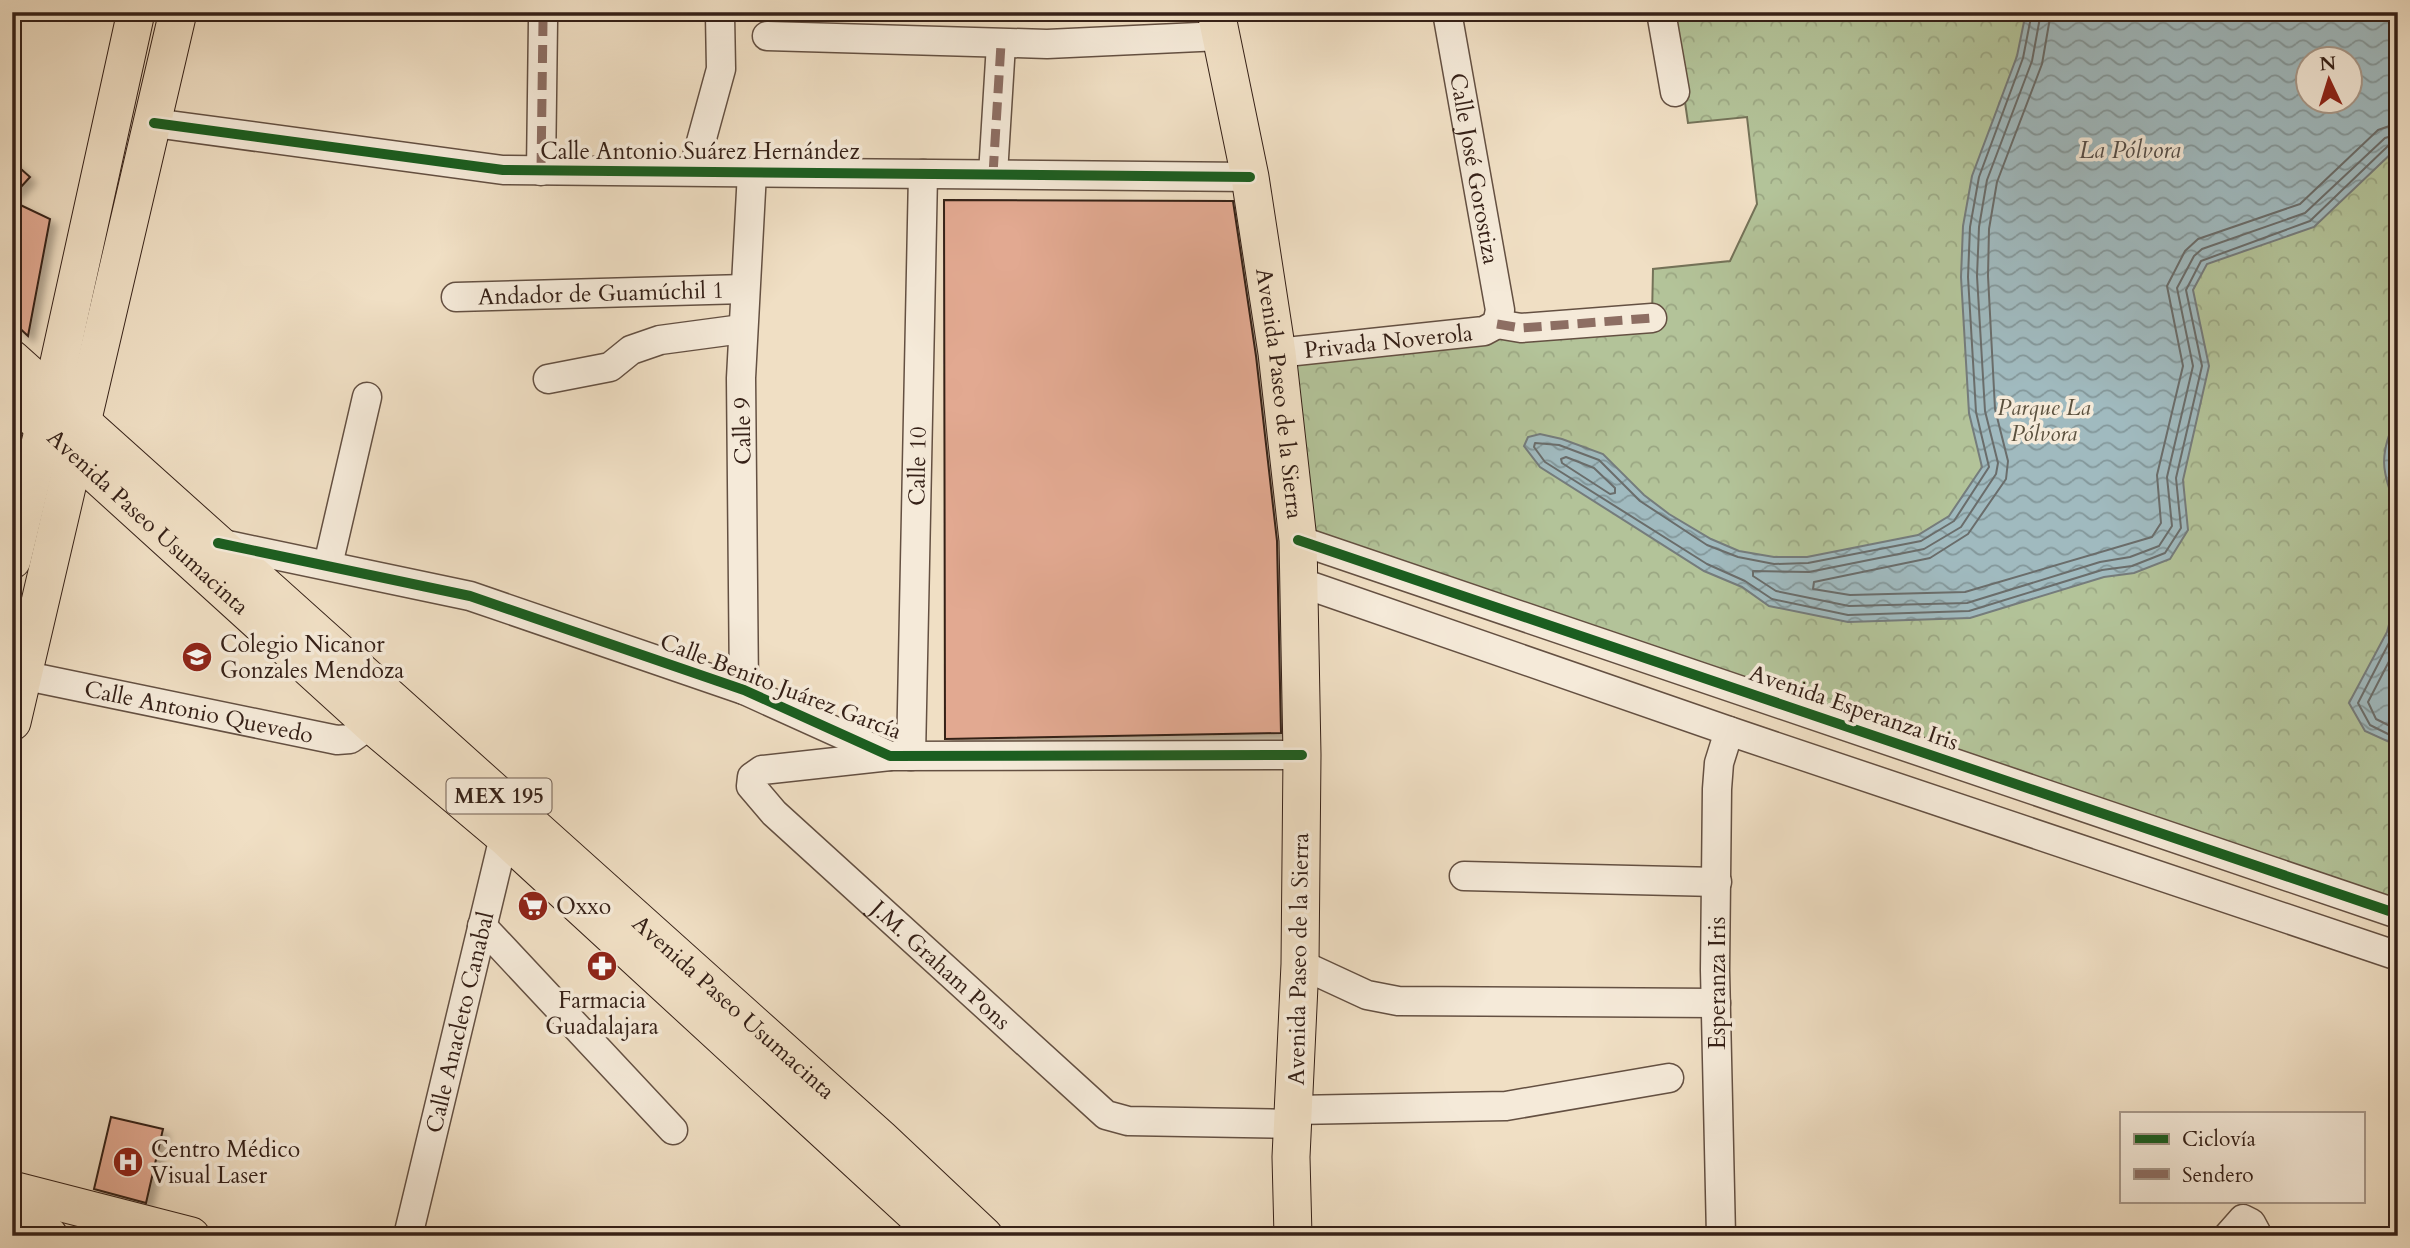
<svg xmlns="http://www.w3.org/2000/svg" width="2410" height="1248" viewBox="0 0 2410 1248" font-family="Cardo,serif">
	<style>
		.forest { fill: url(#forest-crowns); stroke: #747258; stroke-width: 2; fill-rule: evenodd }
		.water { fill: url(#water-waves); stroke: #757c7c; stroke-width: 2; fill-rule: evenodd }
		.lines { fill: none; stroke-linecap: round; stroke-linejoin: round }
		.shore { stroke: #6a6d6b; stroke-width: 2 }
		.building { fill: #e2a991; stroke: #352017; stroke-width: 2; filter: url(#shadow) }
		.minor-casing { stroke: #645042; stroke-width: 31 }
		.major-casing { stroke: #352017; stroke-width: 39 }
		.minor { stroke: #f5ead9; stroke-width: 28 }
		.major { stroke: #f0dfc4; stroke-width: 37 }
		.quiet { stroke: #8d6e63; stroke-width: 9; stroke-dasharray: 18 9; stroke-linecap: butt }
		.cycleway-casing { stroke: #f5ead9; stroke-width: 15 }
		.cycleway { stroke: #1b5e20; stroke-width: 10 }
		.labels { text-anchor: middle; stroke-width: 7; stroke-linejoin: round; paint-order: stroke }
		.shield { fill: #f5ead9; stroke: #6f5d51; stroke-width: 2 }
		.shield-label { font-size: 21px; font-weight: bold; fill: #352017 }
		.street-label { font-size: 23px; fill: #352017; stroke: #f5ead9 }
		.park-label { font-size: 23px; font-style: italic; fill: #5b513e; stroke: #f5ead9 }
		.poi-label { font-size: 23px; fill: #352017; stroke: #f5ead9; text-anchor: start }
		.water-label { font-size: 24px; font-style: italic; fill: #554e49; stroke: #f5ead9 }
	</style>
	<defs>
		<pattern id="forest-crowns" width="20" height="18" patternUnits="userSpaceOnUse" patternTransform="scale(1.75)"><rect width="20" height="18" fill="#b3c399"/><path d="M2 6a3 3 0 1 1 6 0M12 15a3 3 0 1 1 6 0" fill="none" stroke="#9ba783"/></pattern>
		<pattern id="water-waves" width="16" height="10" patternUnits="userSpaceOnUse" patternTransform="scale(1.75)"><rect width="16" height="10" fill="#a0babf"/><path d="M0 5q4-4 8 0t8 0" fill="none" stroke="#83979a"/></pattern>
		<filter id="shadow"><feDropShadow dx="6" dy="6" stdDeviation="3.5" flood-color="#0004"/></filter>
	</defs>
	<rect width="100%" height="100%" fill="#f0dfc4"/>
	<filter id="stains"><feTurbulence type="fractalNoise" baseFrequency=".00286" numOctaves="4"/><feColorMatrix values="0 0 0 0 .2 0 0 0 0 .09 0 0 0 0 .02 0 0 0 .5 -.17"/></filter>
	<radialGradient id="worn" r=".72"><stop offset=".6" stop-color="#630" stop-opacity="0"/><stop offset="1" stop-color="#630" stop-opacity=".3"/></radialGradient>
	<path class="forest" d="M1672 12H2398V914L1298 540 1277 353 1652 317 1653 269 1730 261 1757 204 1747 117 1688 123ZM2308 60H2350V102H2308Z"/>
	<g class="water">
		<path d="M2026 12H2398V147L2314 227 2207 264 2193 290 2209 366 2183 480 2188 530 2170 559 2134 573 2104 577 1970 618 1848 622 1769 606 1742 587 1704 571 1540 467 1524 446 1528 437 1540 434 1562 439 1603 454 1644 495 1669 514 1711 539 1739 551 1774 557H1807L1918 535 1949 516 1982 467 1969 413 1961 277 1963 226 1972 176 2017 56ZM2308 60H2350V102H2308Z"/>
		<path d="M2398 415V511C2381 473 2378 453 2398 415Z"/>
		<path d="M2398 591V746L2365 731 2349 703 2387 632Z"/>
	</g>
	<g class="lines">
		<g class="shore">
			<path d="M2032 12 2023 58 1979 177 1970 227 1968 277 1976 412 1989 467 1954 521 1921 541 1808 563 1774 564 1738 557 1707 545 1640 501 1599 460 1559 445 1535 443 1534 447 1545 462 1707 564 1745 581 1772 599 1848 615 1969 611 2102 570 2132 566 2165 553 2181 528 2176 478 2202 366 2186 290 2201 261 2310 221 2390 144 2398 142"/>
			<path d="M2041 12 2032 61 1987 180 1979 227 1977 276 1985 411 1998 463 1996 474 1961 527 1924 549 1809 572 1753 571V576L1776 591 1849 606 1967 603 2100 562 2130 557 2159 546 2172 526 2167 477 2193 366 2177 288 2194 256 2202 249 2305 213 2385 138 2398 134"/>
			<path d="M2051 12 2042 64 1997 182 1989 229 1988 276 1995 409 2008 461 2006 479 1968 534 1930 558 1814 582 1813 589 1850 595 1965 592 2152 537 2161 523 2157 475 2183 366 2167 286 2185 251 2198 239 2300 204 2378 130 2398 123"/>
			<path d="M1566 457 1594 468 1615 488V493L1610 494 1562 463 1561 459Z"/>
			<path d="M2398 617 2393 635 2358 703 2370 725 2398 739"/>
			<path d="M2398 644 2368 702 2376 719 2398 730"/>
		</g>
	</g>
	<g class="building">
		<path d="M12 161 30 177 12 197Z"/>
		<path d="M944 200 1233 201 1256 356 1277 541 1281 733 945 739Z"/>
		<path d="M12 201 50 219 28 336 12 321Z"/>
		<path d="M111 1117 163 1129 146 1203 94 1189Z"/>
	</g>
	<g class="lines">
		<g class="minor-casing">
			<g id="minor">
				<path id="s1" d="M1447 12 1500 310 1497 324"/>
				<path d="M1661 12 1675 92"/>
				<path d="M767 36 1047 44 1221 36"/>
				<path d="M154 123 503 170 1250 177"/>
				<path d="M541 171 543 21"/>
				<path d="M693 171 721 69 720 15"/>
				<path d="M993 174 1001 44"/>
				<path id="s2" d="M456 297 745 289"/>
				<path d="M1497 324 1521 328 1652 318"/>
				<path id="s3" d="M1277 353 1484 331 1497 324"/>
				<path d="M548 379 610 367 631 350 660 340 742 329"/>
				<path d="M1298 540 2398 914"/>
				<path d="M218 543 470 596 744 690 890 756 1302 755"/>
				<path d="M328 565 367 397"/>
				<path d="M1299 582 1729 731 2398 956"/>
				<path id="s4" d="M12 673 337 740 350 739 371 724"/>
				<path d="M744 690 741 378 752 172"/>
				<path id="s5" d="M890 756 762 770 752 777 751 786 774 813 1106 1115 1128 1121 1293 1124"/>
				<path id="s6" d="M911 756 923 174"/>
				<path d="M1464 876 1717 882"/>
				<path d="M482 926 673 1130"/>
				<path d="M1300 964 1367 995 1398 1001 1716 1003"/>
				<path d="M1294 1110 1506 1106 1669 1078"/>
				<path id="s7" d="M408 1236 508 820"/>
				<path d="M1721 1236 1715 970 1717 789 1719 763 1729 731"/>
				<path d="M2228 1236 2243 1219 2251 1223 2258 1236"/>
			</g>
		</g>
		<g class="major-casing">
			<g id="major">
				<path id="s8" d="M1216 12 1250 177 1277 353 1298 540 1302 755 1300 964 1291 1157 1293 1236"/>
				<path id="s9" d="M12 359 880 1138 984 1236"/>
				<path id="s10" d="M12 398 371 724 504 836 939 1236"/>
				<path d="M12 560 52 394 136 12"/>
				<path d="M12 722 178 12"/>
				<path d="M12 1190 191 1236"/>
				<path d="M12 1227 49 1236"/>
			</g>
		</g>
		<use href="#minor" class="minor"/>
		<use href="#major" class="major"/>
		<g class="quiet">
			<path d="M541 171 543 21"/>
			<path d="M993 174 1001 44"/>
			<path d="M1497 324 1521 328 1652 318"/>
		</g>
		<g class="cycleway-casing">
			<g id="cycleway">
				<path d="M154 123 503 170 1250 177"/>
				<path d="M1298 540 2398 914"/>
				<path d="M218 543 470 596 744 690 890 756 1302 755"/>
			</g>
		</g>
		<use href="#cycleway" class="cycleway"/>
	</g>
	<defs>
		<g id="school-disc" transform="scale(1.575)"><circle r="9.5" fill="#8f2418" stroke="#f5ead9"/><path d="M0-5L7-2L0 1L-7-2ZM-4 1L0 2.5L4 1V4Q0 6-4 4Z" fill="#fff"/></g>
		<g id="supermarket-disc" transform="scale(1.575)"><circle r="9.5" fill="#8f2418" stroke="#f5ead9"/><path d="M-6-5.5h2.5l.6 2H6L4.5 2H-2.5L-4.4-4H-6ZM-1.5 3.2a1.3 1.3 0 1 0 .1 0ZM3 3.2a1.3 1.3 0 1 0 .1 0Z" fill="#fff"/></g>
		<g id="pharmacy-disc" transform="scale(1.575)"><circle r="9.5" fill="#8f2418" stroke="#f5ead9"/><path d="M-2-6h4v4h4v4h-4v4h-4v-4h-4v-4h4Z" fill="#fff"/></g>
		<g id="hospital-disc" transform="scale(1.575)"><circle r="9.5" fill="#8f2418" stroke="#f5ead9"/><path d="M-5-5h3v3.5h4V-5h3V5h-3V1.5h-4V5h-3Z" fill="#fff"/></g>
	</defs>
	<g fill-rule="evenodd">
		<use href="#school-disc" x="197" y="657"/>
		<use href="#supermarket-disc" x="533" y="906"/>
		<use href="#pharmacy-disc" x="602" y="966"/>
		<use href="#hospital-disc" x="128" y="1162"/>
	</g>
	<g class="labels">
		<rect class="shield" x="446.5" y="778.5" width="105" height="35" rx="5"/>
		<g class="shield-label">
			<text x="499" y="803">MEX 195</text>
		</g>
		<g class="street-label">
			<text x="700" y="159">Calle Antonio Suárez Hernández</text>
			<text dy="8" stroke="none"><textPath href="#s1" startOffset="159">Calle José Gorostiza</textPath></text>
			<text dy="8" stroke="none"><textPath href="#s2" startOffset="145">Andador de Guamúchil 1</textPath></text>
			<text dy="8" stroke="none"><textPath href="#s3" startOffset="112">Privada Noverola</textPath></text>
			<text dy="8" stroke="none"><textPath href="#s8" startOffset="387">Avenida Paseo de la Sierra</textPath></text>
			<text transform="translate(742 431) rotate(-91)" y="8">Calle 9</text>
			<text dy="8" stroke="none"><textPath href="#s6" startOffset="290">Calle 10</textPath></text>
			<text dy="8" stroke="none"><textPath href="#s10" startOffset="184">Avenida Paseo Usumacinta</textPath></text>
			<text transform="translate(781 686) rotate(21)" y="8">Calle Benito Juárez García</text>
			<text transform="translate(1854 707) rotate(19)" y="8">Avenida Esperanza Iris</text>
			<text dy="8" stroke="none"><textPath href="#s4" startOffset="191">Calle Antonio Quevedo</textPath></text>
			<text transform="translate(1298 959) rotate(-89)" y="8">Avenida Paseo de la Sierra</text>
			<text dy="8" stroke="none"><textPath href="#s5" startOffset="411">J.M. Graham Pons</textPath></text>
			<text transform="translate(1717 983) rotate(-90)" y="8">Esperanza Iris</text>
			<text dy="8" stroke="none"><textPath href="#s9" startOffset="970">Avenida Paseo Usumacinta</textPath></text>
			<text dy="8" stroke="none"><textPath href="#s7" startOffset="220">Calle Anacleto Canabal</textPath></text>
		</g>
		<g class="park-label">
			<text x="2044" y="415">Parque La<tspan x="2044" dy="26">Pólvora</tspan></text>
		</g>
		<g class="poi-label">
			<text x="220" y="652">Colegio Nicanor<tspan x="220" dy="26">Gonzales Mendoza</tspan></text>
			<text x="556" y="914">Oxxo</text>
			<text x="602" y="1008" text-anchor="middle">Farmacia<tspan x="602" dy="26">Guadalajara</tspan></text>
			<text x="151" y="1157">Centro Médico<tspan x="151" dy="26">Visual Laser</tspan></text>
		</g>
		<g class="water-label">
			<text x="2130" y="158">La Pólvora</text>
		</g>
	</g>
	<rect width="2410" height="1248" fill="none" stroke="#f0dfc4" stroke-width="42"/>
	<rect x="14" y="14" width="2382" height="1220" fill="none" stroke="#352017" stroke-width="3.5"/>
	<rect x="21" y="21" width="2368" height="1206" fill="none" stroke="#352017" stroke-width="2"/>
	<rect x="2120" y="1112" width="245" height="91" fill="#f5ead9" stroke="#a8998b" stroke-width="2"/>
	<rect x="2134" y="1134" width="35" height="10" fill="#1b5e20" stroke="#a8998b" stroke-width="2"/>
	<text x="2182" y="1146" font-size="21" fill="#352017">Ciclovía</text>
	<rect x="2134" y="1169" width="35" height="10" fill="#8d6e63" stroke="#a8998b" stroke-width="2"/>
	<text x="2182" y="1182" font-size="21" fill="#352017">Sendero</text>
	<g transform="translate(2329 80) rotate(356)"><circle r="33" fill="#f5ead9" stroke="#a8998b" stroke-width="2"/>
	<path d="M0-5L12 26L0 18L-12 26Z" fill="#8f2418"/>
	<text y="-10" font-size="19" font-weight="bold" text-anchor="middle" fill="#352017">N</text>
	</g>
	<rect width="100%" height="100%" filter="url(#stains)"/>
	<rect width="100%" height="100%" fill="url(#worn)"/>
</svg>
